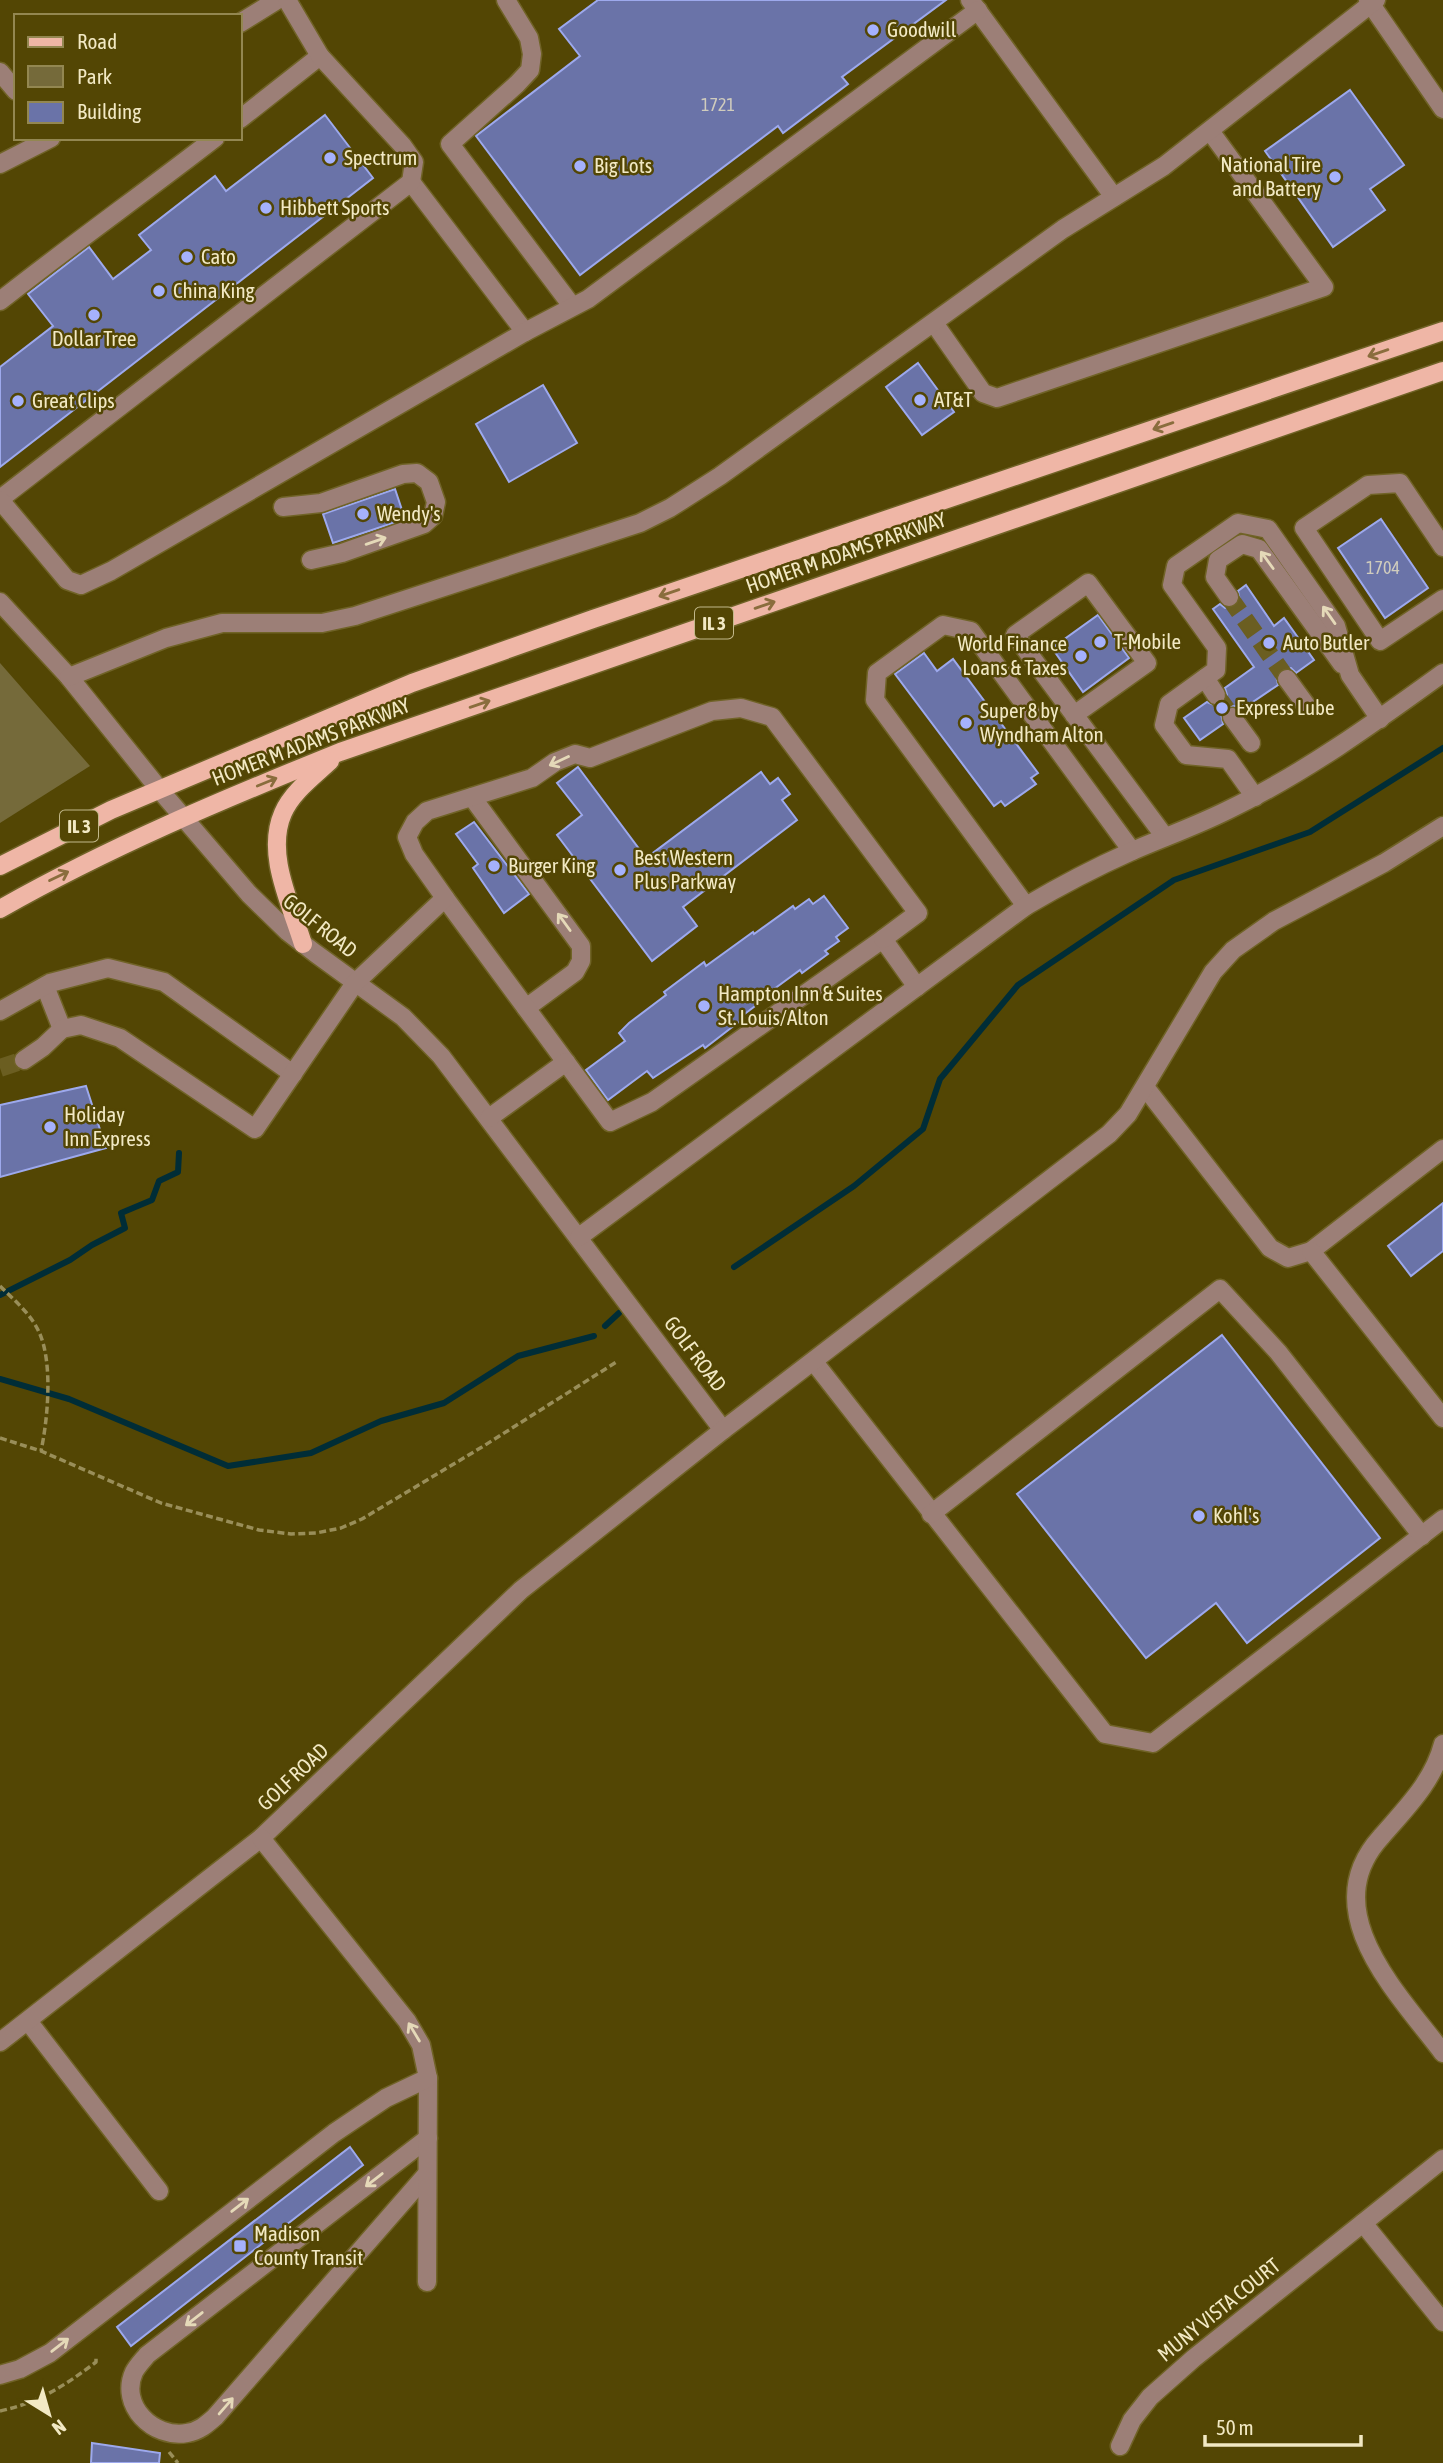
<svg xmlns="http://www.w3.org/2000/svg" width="1443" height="2463" viewBox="0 0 1443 2463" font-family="'Asap Condensed',sans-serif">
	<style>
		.green { fill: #756a3a }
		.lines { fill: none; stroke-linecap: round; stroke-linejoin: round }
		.stream { stroke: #002d37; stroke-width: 6 }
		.building { fill: #6a73a8; stroke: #9da9ed; stroke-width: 2 }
		.minor-tunnel { stroke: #6b5e21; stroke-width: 18; stroke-dasharray: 18 9; stroke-linecap: butt }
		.minor-casing { stroke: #706327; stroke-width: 21 }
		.major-casing { stroke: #706327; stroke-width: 21 }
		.path { stroke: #998e59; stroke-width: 3.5; stroke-dasharray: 7 3.5; stroke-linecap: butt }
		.minor { stroke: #9c7f77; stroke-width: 18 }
		.major { stroke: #efb6a6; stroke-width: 18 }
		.oneway { stroke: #8a6d3d }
		.oneway2 { stroke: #e5d9b8 }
		.poi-dot { fill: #a5b1fc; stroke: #534604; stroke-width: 2.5 }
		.labels { text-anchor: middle; stroke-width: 5; stroke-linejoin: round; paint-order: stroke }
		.number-label { font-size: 18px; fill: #d0ccbd }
		.shield { fill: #534604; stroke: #c2b88a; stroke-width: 2 }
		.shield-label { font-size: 19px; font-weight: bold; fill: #f2e9c4 }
		.poi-label { font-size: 21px; fill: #f2e9c4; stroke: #534604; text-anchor: start }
		.street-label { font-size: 21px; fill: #f2e9c4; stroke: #534604 }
	</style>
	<rect width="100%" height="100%" fill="#534604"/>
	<path class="green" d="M0 663 90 766 0 823Z"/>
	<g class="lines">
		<g class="stream">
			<path d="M734 1267 854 1186 923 1129 940 1079 1018 985 1174 880 1310 832 1443 748"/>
			<path d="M0 1295 70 1260 92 1245 125 1228 121 1213 152 1200 159 1181 178 1172 179 1153"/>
			<path d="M605 1326 619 1313"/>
			<path d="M0 1379 69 1399 228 1466 311 1453 381 1421 444 1403 518 1356 594 1336"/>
		</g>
	</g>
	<g class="building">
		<path d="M598 0H946L842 77 848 84 783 133 778 126 580 275 476 136 580 56 559 29Z"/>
		<path d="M1350 90 1404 165 1370 189 1385 210 1333 247 1265 151Z"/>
		<path d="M325 115 373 178 0 467V367L53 326 28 294 89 247 113 279 151 250 139 235 215 176 226 191Z"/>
		<path d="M918 363 954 412 922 435 886 387Z"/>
		<path d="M543 385 577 443 509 482 476 424Z"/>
		<path d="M395 489 405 519 333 543 323 514Z"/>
		<path d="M1381 519 1428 588 1385 618 1338 548Z"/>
		<path d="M1246 585 1274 626 1284 618 1314 660 1296 673 1291 668 1281 669 1276 675 1278 685 1241 710 1236 706 1226 707 1221 713 1223 724 1200 740 1184 718 1207 702 1216 706 1223 704 1227 695 1225 688 1254 667 1213 609 1220 604 1225 608 1235 607 1240 601 1238 591Z"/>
		<path d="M1098 615 1129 658 1083 692 1052 648Z"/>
		<path d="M924 653 937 671 953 659 1038 773 1031 778 1036 784 1005 806 1001 801 994 806 895 674Z"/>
		<path d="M578 767 646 858 761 772 770 784 778 778 790 794 782 800 797 820 683 907 697 926 652 961 557 835 582 815 557 783Z"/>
		<path d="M474 822 529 894 504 913 473 868 478 864 456 834Z"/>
		<path d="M824 896 848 928 836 937 839 941 825 951 828 954 802 973 800 970 770 992 771 994 742 1016 744 1018 705 1048 703 1045 653 1078 647 1071 608 1100 586 1070 625 1041 619 1033 629 1023 666 995 664 992 704 962 706 966 753 932 754 934 793 906 795 909 809 899 813 904Z"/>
		<path d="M86 1086 106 1148 0 1177V1105Z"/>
		<path d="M1443 1203V1251L1411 1276 1388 1246Z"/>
		<path d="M1222 1335 1380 1538 1247 1643 1216 1603 1146 1658 1017 1494Z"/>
		<path d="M350 2147 363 2165 131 2346 117 2327Z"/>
		<path d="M92 2443 160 2453 159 2463H91Z"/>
	</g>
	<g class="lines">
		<g class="minor-tunnel">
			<path d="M1229 597 1287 679"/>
			<path d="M1216 695 1232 717"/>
			<path d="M0 1068 24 1060"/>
		</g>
		<g class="minor-casing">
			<g id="minor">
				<path d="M506 0 529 38 532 54 530 70 517 84 450 144 572 306"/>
				<path d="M970 0 1114 197"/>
				<path d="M1368 0 1443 109"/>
				<path d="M240 23 277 0"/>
				<path d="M0 72 16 91"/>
				<path d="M240 119 320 56"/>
				<path d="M0 164 51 138"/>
				<path d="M411 182 525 332"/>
				<path d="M0 301C71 245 144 193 215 138"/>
				<path d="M934 323 983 393 997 398 1324 287 1210 131"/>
				<path d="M0 499 411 182 414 162 402 145 320 56 287 0"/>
				<path d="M0 500 67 580 81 585 111 571 525 332 588 299 978 10"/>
				<path d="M283 507 321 503 403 474 417 473 429 482 436 502 433 516 424 524 342 553 311 560"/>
				<path d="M1443 547 1400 483 1368 485 1304 528 1380 641 1443 599"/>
				<path d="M1229 597 1215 577 1218 560 1242 544 1259 549 1342 664"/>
				<path d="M0 602 69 677 159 789 249 894 288 932 315 953 403 1017 441 1056 723 1430"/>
				<path d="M69 677 166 638 222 623H322L355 616 640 523 670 508 720 476 1063 229 1164 166 1376 0"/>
				<path d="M1205 678 1216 695"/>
				<path d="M1287 679 1306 705"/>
				<path d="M1074 715 1147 663 1088 583 1015 635 1165 837"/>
				<path d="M1232 717 1251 743"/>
				<path d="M472 797 581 946V961L575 972 526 1008"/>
				<path d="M1255 797 1228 759 1186 755 1164 725 1169 704 1216 670 1217 648 1172 585 1176 566 1238 523 1268 529 1336 626 1350 675 1380 719"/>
				<path d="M445 898 610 1122 652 1102 883 939 917 987"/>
				<path d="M1026 906 875 700 877 673 943 625 971 631 1132 851"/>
				<path d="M45 986 62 1029"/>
				<path d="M0 1011 50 983 108 968 164 982 293 1074"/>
				<path d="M24 1060 43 1047 62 1029 81 1025 120 1038 255 1129 355 983 445 898 414 854 407 837 415 822 427 811 532 778 555 762 575 754 590 758 712 711 741 708 772 717 918 913 883 939"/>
				<path d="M1145 1087 1270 1248 1288 1258 1311 1251 1443 1149"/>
				<path d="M489 1118 566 1062"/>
				<path d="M579 1237 1026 906C1060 886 1094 868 1130 852 1162 838 1196 826 1228 810 1305 773 1374 723 1443 673"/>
				<path d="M1311 1251 1443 1418"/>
				<path d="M814 1362 1105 1734 1153 1743 1443 1519"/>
				<path d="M931 1514 1220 1289 1278 1352 1422 1536"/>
				<path d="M1443 1744C1433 1782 1406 1808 1381 1837 1314 1911 1398 1993 1443 2053"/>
				<path d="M28 2021 159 2191"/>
				<path d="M0 2042 261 1838 521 1590 723 1430 1109 1134 1128 1114 1213 972 1233 950 1274 921 1384 863 1443 826"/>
				<path d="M427 2174 215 2417C206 2425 199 2431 187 2433 153 2439 119 2405 134 2372 137 2366 143 2360 147 2355L428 2138"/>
				<path d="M1363 2223 1443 2322"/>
				<path d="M427 2282 428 2078"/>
				<path d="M0 2375 20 2369 50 2353 334 2133 386 2098 428 2078 421 2045 407 2021 261 1838"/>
				<path d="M1120 2446 1132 2420 1150 2397 1194 2358 1443 2159"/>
			</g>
		</g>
		<g class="major-casing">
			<g id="major">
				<path d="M0 866 111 810 412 683 593 619 1443 331"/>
				<path d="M0 909C109 847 224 799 340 752L1443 371"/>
				<path d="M303 944C291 904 265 854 283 813 292 792 314 776 330 761"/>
			</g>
		</g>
		<g class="path">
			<path d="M0 1286C13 1299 31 1314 39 1332 53 1362 48 1418 41 1451"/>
			<path d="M0 1438 41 1451 161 1503 259 1530 291 1534 316 1533 341 1528 362 1519 482 1447 618 1361"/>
			<path d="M0 2411C38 2403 66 2385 96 2362V2357"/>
			<path d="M169 2452 178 2463"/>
		</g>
		<use href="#minor" class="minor"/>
		<use href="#major" class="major"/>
	</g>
	<defs><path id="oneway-shaft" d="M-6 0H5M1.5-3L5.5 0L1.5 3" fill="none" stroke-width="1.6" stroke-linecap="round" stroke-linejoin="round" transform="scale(1.75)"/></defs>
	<g class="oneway">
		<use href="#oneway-shaft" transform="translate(1378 353) rotate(161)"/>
		<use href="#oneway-shaft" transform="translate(1163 426) rotate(161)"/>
		<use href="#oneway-shaft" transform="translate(669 593) rotate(161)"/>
		<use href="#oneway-shaft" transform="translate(765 605) rotate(-19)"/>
		<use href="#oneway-shaft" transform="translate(480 704) rotate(-19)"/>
		<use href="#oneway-shaft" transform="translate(267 782) rotate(-22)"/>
		<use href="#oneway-shaft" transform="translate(59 876) rotate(-26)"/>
	</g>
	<g class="oneway2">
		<use href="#oneway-shaft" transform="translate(376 541) rotate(-19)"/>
		<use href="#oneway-shaft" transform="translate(1267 560) rotate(-126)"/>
		<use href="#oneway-shaft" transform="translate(1329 615) rotate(-125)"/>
		<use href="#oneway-shaft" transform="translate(559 761) rotate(155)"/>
		<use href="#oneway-shaft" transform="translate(564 922) rotate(-126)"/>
		<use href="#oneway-shaft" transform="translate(414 2032) rotate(-121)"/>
		<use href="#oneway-shaft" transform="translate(374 2180) rotate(142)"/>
		<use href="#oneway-shaft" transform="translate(240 2205) rotate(-38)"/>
		<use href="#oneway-shaft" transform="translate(194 2319) rotate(142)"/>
		<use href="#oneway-shaft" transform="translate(60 2345) rotate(-38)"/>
		<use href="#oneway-shaft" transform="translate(226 2406) rotate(-49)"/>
	</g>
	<g class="poi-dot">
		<circle cx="873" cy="30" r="7"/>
		<circle cx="330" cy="158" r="7"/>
		<circle cx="580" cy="166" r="7"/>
		<circle cx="1335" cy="177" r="7"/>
		<circle cx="266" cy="208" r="7"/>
		<circle cx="187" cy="257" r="7"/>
		<circle cx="159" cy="291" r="7"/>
		<circle cx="94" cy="315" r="7"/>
		<circle cx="920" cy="400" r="7"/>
		<circle cx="18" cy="401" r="7"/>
		<circle cx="363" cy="514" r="7"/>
		<circle cx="1100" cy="642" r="7"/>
		<circle cx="1269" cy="643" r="7"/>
		<circle cx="1081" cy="656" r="7"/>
		<circle cx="1222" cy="708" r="7"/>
		<circle cx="966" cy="723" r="7"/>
		<circle cx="494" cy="866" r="7"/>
		<circle cx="620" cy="870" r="7"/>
		<circle cx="704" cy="1006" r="7"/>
		<circle cx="50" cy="1127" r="7"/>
		<circle cx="1199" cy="1516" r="7"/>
		<rect x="233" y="2239" width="14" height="14" rx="3.5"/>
	</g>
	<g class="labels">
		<g class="number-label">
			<text x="718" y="111">1721</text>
			<text x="1383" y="574">1704</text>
		</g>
		<g class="shield">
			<rect x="695" y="607.5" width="38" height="31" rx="5"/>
			<rect x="60" y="810.5" width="38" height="31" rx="5"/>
		</g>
		<g class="shield-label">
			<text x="714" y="630">IL 3</text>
			<text x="79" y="833">IL 3</text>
		</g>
		<g class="poi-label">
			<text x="887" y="37">Goodwill</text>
			<text x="344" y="165">Spectrum</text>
			<text x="1321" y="172" text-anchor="end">National Tire<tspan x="1321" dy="24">and Battery</tspan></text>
			<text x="594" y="173">Big Lots</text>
			<text x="280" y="215">Hibbett Sports</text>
			<text x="201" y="264">Cato</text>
			<text x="173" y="298">China King</text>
			<text x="94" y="346" text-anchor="middle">Dollar Tree</text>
			<text x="934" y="407">AT&amp;T</text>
			<text x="32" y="408">Great Clips</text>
			<text x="377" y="521">Wendy's</text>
			<text x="1114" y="649">T-Mobile</text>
			<text x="1283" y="650">Auto Butler</text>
			<text x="1067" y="651" text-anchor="end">World Finance<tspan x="1067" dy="24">Loans &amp; Taxes</tspan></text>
			<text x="1236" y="715">Express Lube</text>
			<text x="980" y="718">Super 8 by<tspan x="980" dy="24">Wyndham Alton</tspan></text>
			<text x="634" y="865">Best Western<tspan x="634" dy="24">Plus Parkway</tspan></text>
			<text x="508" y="873">Burger King</text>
			<text x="718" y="1001">Hampton Inn &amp; Suites<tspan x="718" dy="24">St. Louis/Alton</tspan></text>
			<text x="64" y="1122">Holiday<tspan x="64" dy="24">Inn Express</tspan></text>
			<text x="1213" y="1523">Kohl's</text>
			<text x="254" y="2241">Madison<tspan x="254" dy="24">County Transit</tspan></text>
		</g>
		<g class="street-label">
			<text transform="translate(846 553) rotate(-19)" y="7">HOMER M ADAMS PARKWAY</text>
			<text transform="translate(311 742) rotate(-21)" y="7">HOMER M ADAMS PARKWAY</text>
			<text transform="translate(320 926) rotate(39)" y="7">GOLF ROAD</text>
			<text transform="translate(695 1354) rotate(53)" y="7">GOLF ROAD</text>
			<text transform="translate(293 1777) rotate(-43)" y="7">GOLF ROAD</text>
			<text transform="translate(1219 2310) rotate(-39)" y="7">MUNY VISTA COURT</text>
		</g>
	</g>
	<rect x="14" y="14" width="228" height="126" fill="#534604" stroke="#938751" stroke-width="2"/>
	<rect x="28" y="37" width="35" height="10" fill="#efb6a6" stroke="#938751" stroke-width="2"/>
	<text x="77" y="49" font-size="21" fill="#f2e9c4">Road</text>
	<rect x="28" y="66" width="35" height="21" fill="#756a3a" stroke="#938751" stroke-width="2"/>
	<text x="77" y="84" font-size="21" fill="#f2e9c4">Park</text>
	<rect x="28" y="102" width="35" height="21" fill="#6a73a8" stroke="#938751" stroke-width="2"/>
	<text x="77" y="119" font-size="21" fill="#f2e9c4">Building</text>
	<g transform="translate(49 2414) rotate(143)" stroke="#534604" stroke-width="5" paint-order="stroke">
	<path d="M0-5L12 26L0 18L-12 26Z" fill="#f2e9c4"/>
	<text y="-10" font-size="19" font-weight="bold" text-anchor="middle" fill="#f2e9c4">N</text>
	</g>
	<path d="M1205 2435v10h156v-10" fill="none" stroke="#f2e9c4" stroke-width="3.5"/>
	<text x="1216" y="2435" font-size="21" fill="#f2e9c4" stroke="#534604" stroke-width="5" paint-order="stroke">50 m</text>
</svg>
